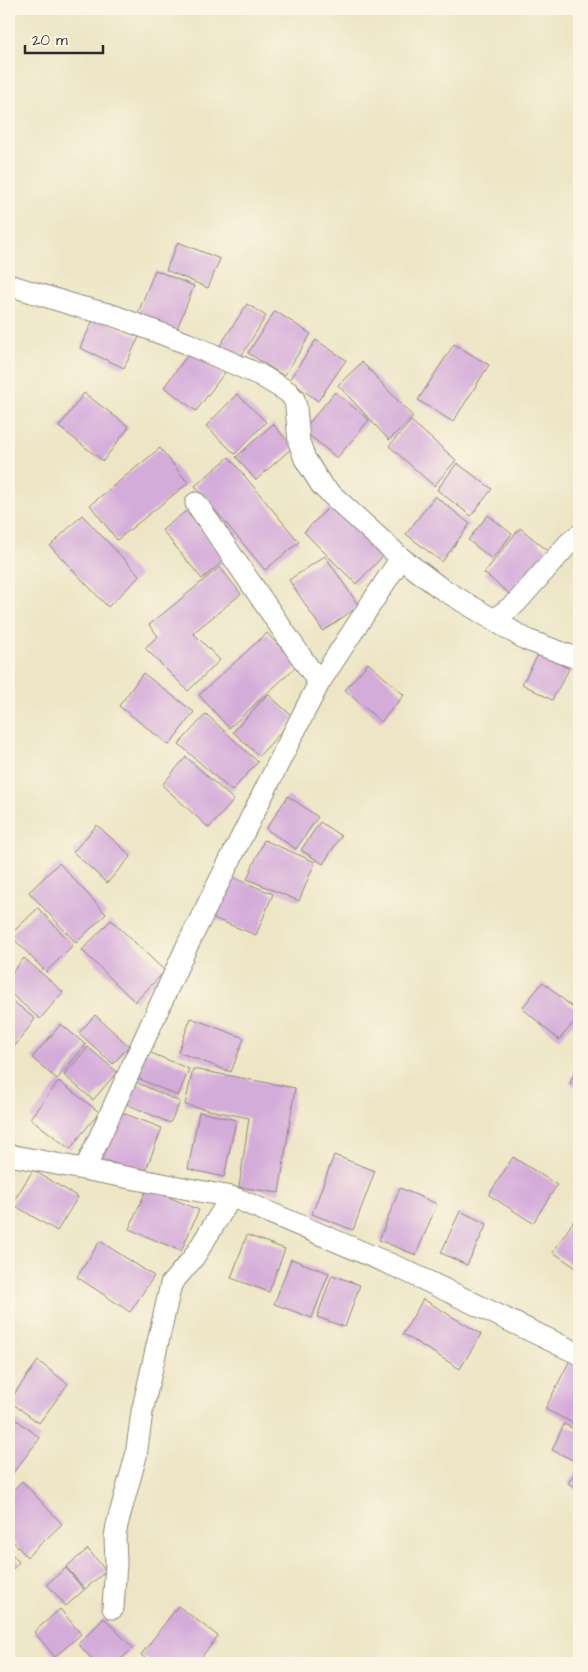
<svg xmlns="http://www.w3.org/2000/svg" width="588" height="1672" viewBox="0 0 588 1672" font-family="'Architects Daughter',sans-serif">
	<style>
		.building { fill: #d4acda }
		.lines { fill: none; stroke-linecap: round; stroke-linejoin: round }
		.minor-casing { stroke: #8c8878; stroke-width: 23 }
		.minor { stroke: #fff; stroke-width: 21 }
	</style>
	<rect width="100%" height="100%" fill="#fcf5e5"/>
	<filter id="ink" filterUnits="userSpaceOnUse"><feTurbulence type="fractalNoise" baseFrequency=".02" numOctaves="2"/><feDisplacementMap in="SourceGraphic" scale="10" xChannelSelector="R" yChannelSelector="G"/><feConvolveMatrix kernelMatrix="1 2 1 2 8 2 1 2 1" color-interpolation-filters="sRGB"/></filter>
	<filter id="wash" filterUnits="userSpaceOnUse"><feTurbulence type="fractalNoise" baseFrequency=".0096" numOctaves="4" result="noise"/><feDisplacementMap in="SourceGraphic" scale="20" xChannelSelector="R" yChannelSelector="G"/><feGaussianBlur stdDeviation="1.12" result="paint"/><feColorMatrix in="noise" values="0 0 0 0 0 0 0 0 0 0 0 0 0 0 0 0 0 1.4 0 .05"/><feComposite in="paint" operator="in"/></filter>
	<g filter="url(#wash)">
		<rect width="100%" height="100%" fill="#ede5c5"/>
		<g id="blocks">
			<g class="building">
				<path d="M178 242 220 259 208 288 166 270Z"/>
				<path d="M155 270 194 286 175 334 136 318Z"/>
				<path d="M247 304 266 316 237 363 217 350Z"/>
				<path d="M275 311 311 334 284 376 248 353Z"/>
				<path d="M95 316 139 337 124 368 80 348Z"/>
				<path d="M316 340 346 360 318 401 289 380Z"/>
				<path d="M454 344 489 365 453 422 418 400Z"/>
				<path d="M193 348 226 371 196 411 164 387Z"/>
				<path d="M362 362 413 417 389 440 338 385Z"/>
				<path d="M335 392 369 420 337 458 303 430Z"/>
				<path d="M84 393 129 427 103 461 59 427Z"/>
				<path d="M237 394 266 422 235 454 206 426Z"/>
				<path d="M411 421 456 460 434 486 389 446Z"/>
				<path d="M273 424 293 447 256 480 236 457Z"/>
				<path d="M160 448 188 483 117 540 90 505Z"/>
				<path d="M229 457 299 542 265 570 195 486Z"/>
				<path d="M457 463 492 489 471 516 437 490Z"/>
				<path d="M435 496 470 524 442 562 406 534Z"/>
				<path d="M332 504 384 555 356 584 304 532Z"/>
				<path d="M186 511 225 560 202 579 162 530Z"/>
				<path d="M82 515 140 576 108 607 50 546Z"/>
				<path d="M488 515 512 534 492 559 468 540Z"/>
				<path d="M520 528 553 555 517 600 484 573Z"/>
				<path d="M325 556 359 606 323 631 289 580Z"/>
				<path d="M220 567 241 594 193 633 220 660 188 691 145 648 158 636 149 625Z"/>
				<path d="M267 633 297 666 229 728 199 695Z"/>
				<path d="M539 653 569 669 552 700 522 684Z"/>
				<path d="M368 663 404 695 381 722 345 690Z"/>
				<path d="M143 673 194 712 169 745 119 706Z"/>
				<path d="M268 694 294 718 259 756 233 732Z"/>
				<path d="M206 714 258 762 232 791 179 744Z"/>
				<path d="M186 757 234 800 209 828 162 785Z"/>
				<path d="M288 796 318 817 296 849 266 829Z"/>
				<path d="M320 822 341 836 323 864 301 850Z"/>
				<path d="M97 825 131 856 107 883 73 852Z"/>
				<path d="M264 840 315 862 299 901 247 879Z"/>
				<path d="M59 863 106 914 76 943 29 892Z"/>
				<path d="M227 875 273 894 256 935 210 917Z"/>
				<path d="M38 908 73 945 46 972 10 935Z"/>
				<path d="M111 920 165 971 135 1002 82 950Z"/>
				<path d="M24 958 63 992 40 1019 9 992V976Z"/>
				<path d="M543 982 579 1013V1016L559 1040 522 1008Z"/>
				<path d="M9 998 35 1019 9 1054Z"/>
				<path d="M95 1015 129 1046 113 1064 79 1033Z"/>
				<path d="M191 1018 244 1038 231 1072 178 1052Z"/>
				<path d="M61 1024 86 1045 57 1079 32 1058Z"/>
				<path d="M88 1047 117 1072 93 1100 64 1075Z"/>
				<path d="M144 1050 189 1069 178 1096 133 1076Z"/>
				<path d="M579 1062V1088L570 1083Z"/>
				<path d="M193 1069 295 1088 279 1193 239 1187 249 1118 185 1105Z"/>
				<path d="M131 1080 180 1102 170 1123 122 1102Z"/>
				<path d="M59 1081 99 1112 70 1149 30 1118Z"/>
				<path d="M115 1110 162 1128 144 1175 97 1157Z"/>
				<path d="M199 1112 236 1120 224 1177 188 1169Z"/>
				<path d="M334 1155 375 1171 353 1230 312 1214Z"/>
				<path d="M513 1157 557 1185 533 1223 489 1195Z"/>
				<path d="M33 1170 78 1197 57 1231 12 1204Z"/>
				<path d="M147 1188 199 1210 181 1251 129 1229Z"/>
				<path d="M400 1188 437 1204 416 1255 379 1240Z"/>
				<path d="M460 1211 487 1224 467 1265 441 1253Z"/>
				<path d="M579 1213V1270L553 1252Z"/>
				<path d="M247 1235 285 1249 269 1292 231 1278Z"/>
				<path d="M100 1241 154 1276 130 1312 77 1277Z"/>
				<path d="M291 1259 329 1273 312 1318 274 1304Z"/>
				<path d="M332 1275 360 1285 345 1327 317 1317Z"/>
				<path d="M423 1299 481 1334 460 1369 403 1334Z"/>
				<path d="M570 1360 579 1365V1426L545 1409Z"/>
				<path d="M38 1361 68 1384 39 1423 9 1401Z"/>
				<path d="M9 1414 40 1438 9 1478Z"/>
				<path d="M564 1424 579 1432V1463L552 1450Z"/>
				<path d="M579 1467V1491L568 1483Z"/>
				<path d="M22 1481 62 1524 27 1557 9 1537V1494Z"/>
				<path d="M88 1549 106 1571 85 1589 66 1567Z"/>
				<path d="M9 1551 19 1562 9 1573Z"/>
				<path d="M66 1568 84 1590 66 1606 47 1584Z"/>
				<path d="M178 1606 218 1636 197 1663H152L141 1655Z"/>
				<path d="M60 1609 81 1634 55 1657 34 1632Z"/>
				<path d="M104 1618 133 1648 117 1663H96L78 1644Z"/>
			</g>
		</g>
	</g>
	<g filter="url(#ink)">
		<use href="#blocks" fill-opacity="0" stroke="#8c8878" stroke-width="1"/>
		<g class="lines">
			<g class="minor-casing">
				<g id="minor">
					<path d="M9 285 80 307 112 315 186 343 260 375 288 392 294 399 296 407 299 442 305 459 322 486 401 558 439 587 527 640 579 659"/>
					<path d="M196 503 319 683"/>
					<path d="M494 620 516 603 569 543 579 535"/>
					<path d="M9 1155 231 1197 240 1200 404 1270 579 1354"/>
					<path d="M85 1169 187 946 291 738 319 683 401 558"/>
					<path d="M113 1608 116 1563 115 1537 117 1525 136 1456 142 1412 171 1284 194 1257 231 1197"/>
				</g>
			</g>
			<use href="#minor" class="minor"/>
		</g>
	</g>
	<rect width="588" height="1672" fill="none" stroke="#fcf5e5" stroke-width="30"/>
	<path d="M25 45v8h78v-8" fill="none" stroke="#2b2b2b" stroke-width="2.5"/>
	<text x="32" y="45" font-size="15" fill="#2b2b2b" stroke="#fcf5e5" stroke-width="4" paint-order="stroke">20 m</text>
</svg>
